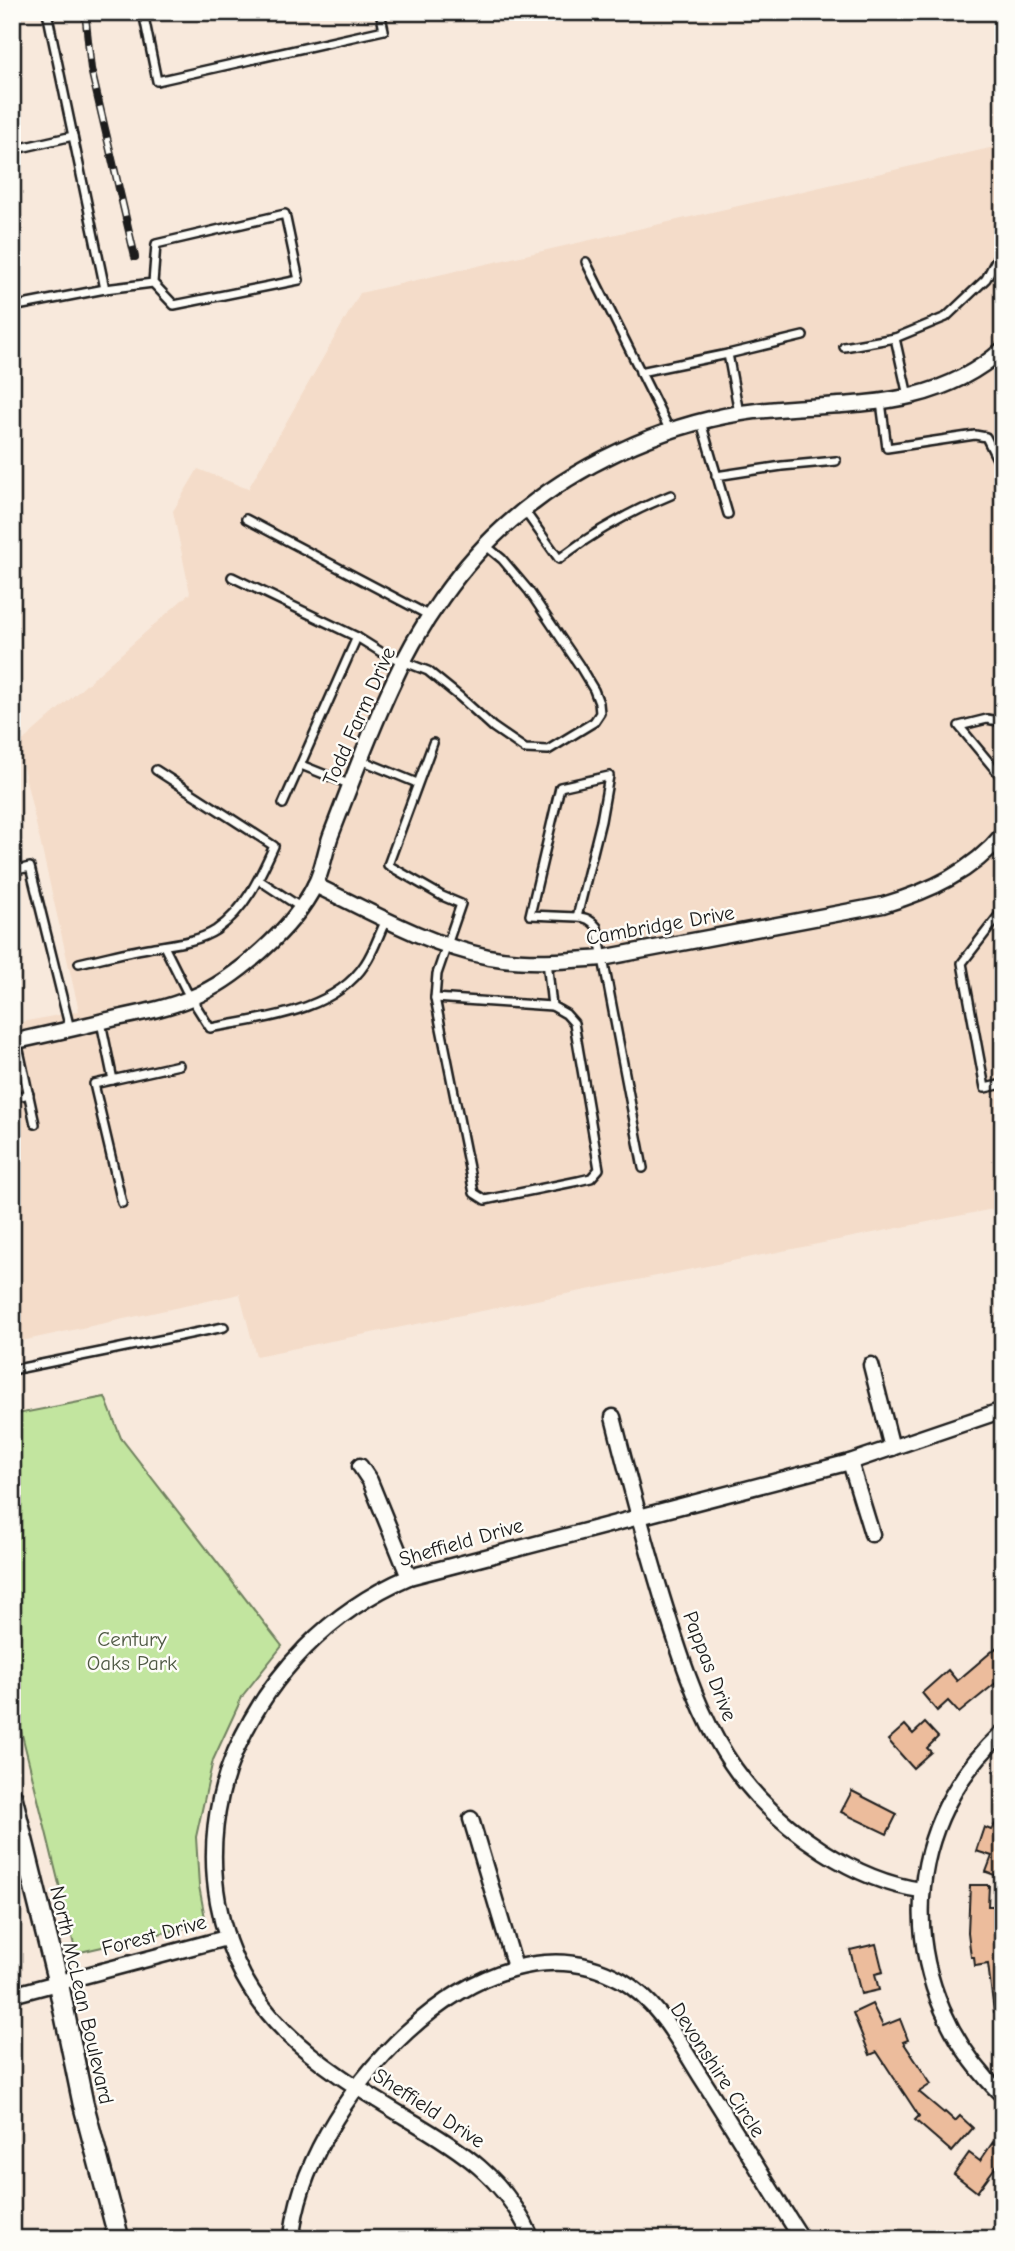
<svg xmlns="http://www.w3.org/2000/svg" width="1015" height="2251" viewBox="0 0 1015 2251" font-family="'Comic Neue',sans-serif">
	<style>
		.built { fill: #f4dcc9 }
		.green { fill: #c2e59f; stroke: #6f805e; stroke-width: 2 }
		.building { fill: #ecbc9c; stroke: #1c1c1c; stroke-width: 2 }
		.lines { fill: none; stroke-linecap: round; stroke-linejoin: round }
		.service-casing { stroke: #1c1c1c; stroke-width: 12 }
		.minor-casing { stroke: #1c1c1c; stroke-width: 19 }
		.secondary-casing { stroke: #1c1c1c; stroke-width: 24 }
		.service { stroke: #fdfcf7; stroke-width: 7 }
		.minor { stroke: #fdfcf7; stroke-width: 14 }
		.secondary { stroke: #fdfcf7; stroke-width: 19 }
		.rail-casing { stroke: #1c1c1c; stroke-width: 8 }
		.rail { stroke: #fdfcf7; stroke-width: 5; stroke-dasharray: 16; stroke-linecap: butt }
		.labels { text-anchor: middle; stroke-width: 5; stroke-linejoin: round; paint-order: stroke }
		.street-label { font-size: 21px; fill: #1c1c1c; stroke: #fdfcf7 }
		.park-label { font-size: 21px; fill: #4e5843; stroke: #fdfcf7 }
	</style>
	<rect width="100%" height="100%" fill="#f8e9dc"/>
	<filter id="ink" filterUnits="userSpaceOnUse"><feTurbulence type="fractalNoise" baseFrequency=".0143" numOctaves="2"/><feDisplacementMap in="SourceGraphic" scale="14" xChannelSelector="R" yChannelSelector="G"/><feConvolveMatrix kernelMatrix="1 2 1 2 8 2 1 2 1" color-interpolation-filters="sRGB"/></filter>
	<g filter="url(#ink)">
		<path class="built" d="M1003 145V1207L256 1356 240 1294 12 1343V1024L79 1011 18 745 190 593 173 511 198 469 248 489 360 293Z"/>
		<path class="green" d="M105 1397 121 1438 282 1646 243 1695 213 1760 196 1837 199 1886 206 1923 76 1953 12 1694V1415Z"/>
		<g class="building">
			<path d="M1003 1642V1677L959 1713 948 1701 937 1711 922 1693 948 1670 957 1681Z"/>
			<path d="M925 1723 938 1737 927 1748 931 1752 913 1768 888 1740 905 1725 913 1734Z"/>
			<path d="M852 1791 897 1814 887 1834 841 1812Z"/>
			<path d="M1003 1813V1878L986 1872 992 1856 976 1851 984 1827 991 1830Z"/>
			<path d="M970 1885H989L988 1906H1002L1003 2011 994 2012 988 1964 975 1966 974 1957H971L968 1932Z"/>
			<path d="M876 1944 883 1972 875 1974 879 1990 861 1994 850 1950Z"/>
			<path d="M872 2004 883 2026 900 2019 908 2040 903 2042 931 2084 919 2092 944 2113 945 2112 955 2121 960 2116 973 2128 952 2152 915 2120 919 2116 877 2052 870 2055 853 2013Z"/>
			<path d="M993 2142 1003 2150V2170L997 2165 977 2192 954 2174 969 2153 980 2161Z"/>
		</g>
		<g class="lines">
			<g class="service-casing">
				<g id="service">
					<path d="M143 12 157 81 384 30 380 12"/>
					<path d="M12 150 73 136"/>
					<path d="M586 262 670 431"/>
					<path d="M105 289 153 283 174 305 299 280 285 214 156 244 153 283"/>
					<path d="M12 307 105 289 47 12"/>
					<path d="M844 347 895 338"/>
					<path d="M728 354 803 336"/>
					<path d="M640 372 728 354 739 413"/>
					<path d="M908 396 895 338 946 317 986 279 1003 247"/>
					<path d="M881 402 887 448 975 435 986 437 998 461 1003 495"/>
					<path d="M701 422 728 514"/>
					<path d="M716 476 782 466 836 461"/>
					<path d="M524 510 559 559C594 532 629 512 671 495"/>
					<path d="M246 519 430 616"/>
					<path d="M232 577 357 637 384 654 428 671 460 697 493 727 525 749 548 750 594 722 600 713 599 703 594 690 579 665 529 591 502 559 485 545"/>
					<path d="M1003 722 987 719 959 726 1003 779"/>
					<path d="M433 743 388 865 442 896 461 904 437 974 435 998 474 1193 485 1200 578 1181 591 1178 599 1169 574 1023 566 1014 552 1006 547 961"/>
					<path d="M361 760 417 783"/>
					<path d="M301 765 351 785"/>
					<path d="M283 804 357 637"/>
					<path d="M993 846 1003 857"/>
					<path d="M12 871 30 867 70 1029"/>
					<path d="M259 880 300 907"/>
					<path d="M1003 910 962 963 985 1088 1003 1084"/>
					<path d="M577 917 601 821 609 776 560 787 530 915 577 917C586 917 591 920 597 927L643 1168"/>
					<path d="M164 946 186 990 210 1028C262 1018 334 1012 365 964 374 951 379 934 386 920"/>
					<path d="M79 963C102 958 125 952 148 948 170 944 196 943 216 930 245 910 260 877 274 846L156 770"/>
					<path d="M435 998 552 1006"/>
					<path d="M101 1022 113 1080"/>
					<path d="M17 1041 35 1124"/>
					<path d="M12 1098 29 1094"/>
					<path d="M122 1203 94 1084 179 1065"/>
					<path d="M12 1370 224 1327"/>
				</g>
			</g>
			<g class="minor-casing">
				<g id="minor">
					<path d="M315 885C371 912 428 945 489 957 526 964 565 961 602 958L883 905C930 891 972 872 1003 834"/>
					<path d="M12 1042C44 1035 76 1028 108 1020 136 1014 165 1009 191 998 235 980 294 928 315 885 323 870 325 851 331 835 350 786 368 737 390 689 417 628 461 563 512 520 574 466 660 426 741 413 835 399 926 418 1003 349"/>
					<path d="M871 1365 892 1448"/>
					<path d="M613 1417C628 1477 644 1537 662 1597 696 1707 722 1786 823 1851 854 1871 885 1885 921 1890"/>
					<path d="M850 1462 872 1534"/>
					<path d="M360 1466 370 1481 409 1577"/>
					<path d="M1003 1732C892 1833 897 1994 1003 2096"/>
					<path d="M471 1819 515 1967"/>
					<path d="M12 1995 226 1938"/>
					<path d="M292 2239C300 2111 481 1901 621 1980 658 2001 679 2042 701 2077 735 2130 767 2185 802 2239"/>
					<path d="M532 2239C506 2178 460 2149 405 2117 314 2062 239 2016 218 1902 209 1852 215 1799 235 1752 270 1673 330 1611 409 1577L850 1462 1003 1410"/>
				</g>
			</g>
			<g class="secondary-casing">
				<path id="secondary" d="M12 1797 58 1982 83 2103 119 2239"/>
			</g>
			<use href="#service" class="service"/>
			<use href="#minor" class="minor"/>
			<use href="#secondary" class="secondary"/>
			<g class="rail-casing">
				<path id="rail" d="M85 12 91 69 135 257"/>
			</g>
			<use href="#rail" class="rail"/>
		</g>
	</g>
	<g class="labels">
		<g class="street-label">
			<text transform="translate(359 716) rotate(-66)" y="7">Todd Farm Drive</text>
			<text transform="translate(660 925) rotate(-10)" y="7">Cambridge Drive</text>
			<text transform="translate(461 1542) rotate(-16)" y="7">Sheffield Drive</text>
			<text transform="translate(710 1666) rotate(69)" y="7">Pappas Drive</text>
			<text transform="translate(154 1935) rotate(-15)" y="7">Forest Drive</text>
			<text transform="translate(82 1995) rotate(77)" y="7">North McLean Boulevard</text>
			<text transform="translate(718 2070) rotate(57)" y="7">Devonshire Circle</text>
			<text transform="translate(429 2108) rotate(33)" y="7">Sheffield Drive</text>
		</g>
		<g class="park-label">
			<text x="132" y="1646">Century<tspan x="132" dy="24">Oaks Park</tspan></text>
		</g>
	</g>
	<rect width="1015" height="2251" fill="none" stroke="#fdfcf7" stroke-width="42"/>
	<rect x="21" y="21" width="973" height="2209" fill="none" stroke="#1c1c1c" stroke-width="2.5" filter="url(#ink)"/>
</svg>
